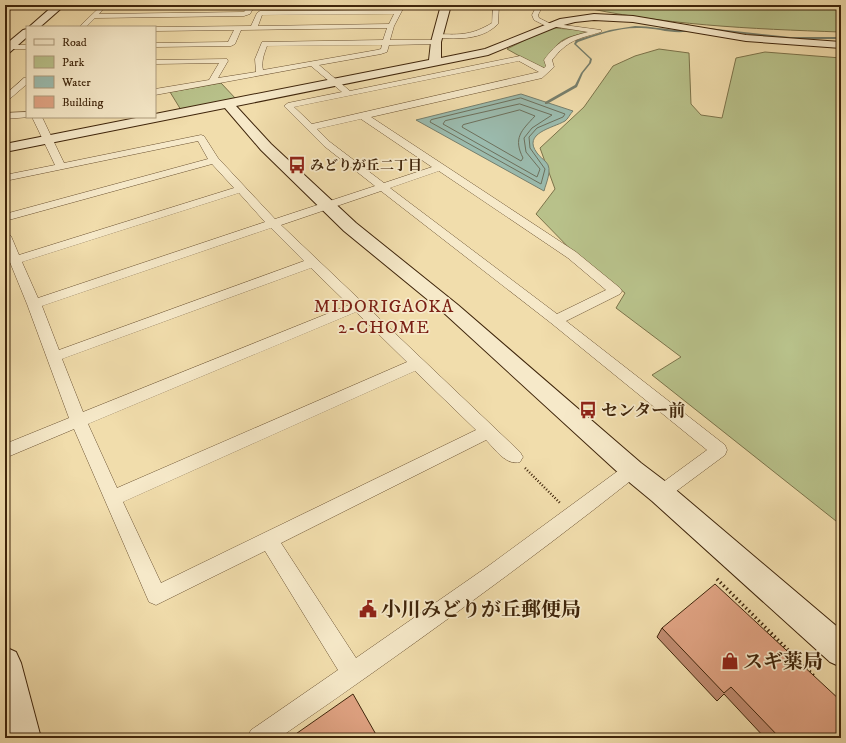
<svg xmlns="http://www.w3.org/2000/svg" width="846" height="743" viewBox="0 0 846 743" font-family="'IM FELL DW Pica','Noto Serif JP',serif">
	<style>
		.green { fill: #b8c18a; stroke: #7c734a }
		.water { fill: #9bbbae; stroke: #767f6d }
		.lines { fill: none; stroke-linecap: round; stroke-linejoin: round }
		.shore { stroke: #6d705c; stroke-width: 1 }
		.stream { fill: #767f6d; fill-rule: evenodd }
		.street-casing { stroke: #6c5333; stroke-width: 1 }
		.secondary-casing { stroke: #3f250b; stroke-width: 2 }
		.path-far1 { stroke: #3f250b; stroke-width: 2.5; stroke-dasharray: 1 2; stroke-linecap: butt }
		.path { stroke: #3f250b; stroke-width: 3.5; stroke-dasharray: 1.5 3; stroke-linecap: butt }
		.street { fill: #f6e9c9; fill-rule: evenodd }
		.secondary { fill: #f6e9c9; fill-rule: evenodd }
		.wall { fill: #c18c71; stroke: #3f250b }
		.building { fill: #e0a383; stroke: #3f250b }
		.labels { text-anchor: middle; stroke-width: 3.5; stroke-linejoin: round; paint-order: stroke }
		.far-poi-label { font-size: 14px; font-weight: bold; fill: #3f250b; stroke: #f6e9c9; text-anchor: start }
		.poi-label { font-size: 17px; font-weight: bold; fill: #3f250b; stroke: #f6e9c9; text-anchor: start }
		.neighbourhood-label { font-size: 18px; letter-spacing: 1px; fill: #7a1f14; stroke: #f6e9c9 }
		.near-poi-label { font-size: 20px; font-weight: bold; fill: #3f250b; stroke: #f6e9c9; text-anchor: start }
	</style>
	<rect width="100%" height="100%" fill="#f1ddac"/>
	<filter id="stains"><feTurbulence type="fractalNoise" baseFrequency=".005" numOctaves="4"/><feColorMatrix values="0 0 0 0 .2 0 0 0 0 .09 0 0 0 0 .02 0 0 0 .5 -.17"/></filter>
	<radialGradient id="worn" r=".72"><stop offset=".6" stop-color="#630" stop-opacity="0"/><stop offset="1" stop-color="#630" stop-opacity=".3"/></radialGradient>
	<g class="green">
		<path d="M573 5H841V32C751 29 661 25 573 5Z"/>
		<path d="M551 27C565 30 579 29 594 30 583 35 566 35 558 44 553 49 550 61 547 68L539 67 507 49Z"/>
		<path d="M659 49 689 53 691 104 701 115 722 118 736 58 765 52 841 58V525L652 375 681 357 616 308 625 293 575 254 536 214 555 189 540 148 584 107 613 66 635 56Z"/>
		<path d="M221 83 236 99 181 110 170 92Z"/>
	</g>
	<path class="water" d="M521 94 573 111C570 114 568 119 565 121 553 128 522 133 537 153 540 157 543 159 546 162 553 169 546 183 544 191L416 120Z"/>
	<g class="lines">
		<g class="shore">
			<path d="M521 98 565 114 563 117 537 128 529 137 530 148 545 169 541 184 430 122 431 120Z"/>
			<path d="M520 104 552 115 532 128 524 138 526 152 540 169 537 177 443 124 445 121Z"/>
			<path d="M520 110 535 116C521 131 513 138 523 158L521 161 462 127 463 125Z"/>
		</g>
		<g class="stream">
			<path d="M635 26C654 26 673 32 692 29L693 30C677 36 658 28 641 28 619 27 598 35 578 42L576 44 592 59 591 63 583 73 577 87 547 104H545V102L575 85 581 73 589 63 590 59 574 44 576 40 610 30Z"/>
			<path d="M708 28 790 37H841V39H790L709 30Z"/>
		</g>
		<g class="street-casing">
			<g id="street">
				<path d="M10 5H17L5 14V9Z"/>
				<path d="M249 5H255L250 14 244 16 95 18 86 27H79L101 6 104 8 99 14 244 12Z"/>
				<path d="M399 5H405L394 26 390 40H436L440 42 439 44 389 45 387 52 381 54 319 65 350 91 520 56 544 68 546 66 544 60C557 42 567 37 588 32L551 26 548 27 534 20 532 15 537 5H543L538 15 539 18 549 23 601 30V32C577 39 568 40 552 60L554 67 542 78 371 117 576 252 620 288 622 291 620 294 566 321 725 445 727 450 725 455 667 498 661 501 655 498 652 493 655 488 707 450 551 323 381 191 281 225 520 452 523 457 520 462C506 466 495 449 486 440L281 543 356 658 487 567 626 465 632 463 638 465 641 470 638 475C522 567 401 654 279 738H247L251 730 338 670 265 551 156 605 149 602 74 429 5 458V444L69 418 27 304 5 250V232L11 236 19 255 234 188 212 164 5 221V214L208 159 198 141 5 181V175L55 165 32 117H42L64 163 201 135 204 136 218 158 275 219 375 186 324 146 284 106 288 103 342 92 311 66 155 95V89L209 80 219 63 155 64V60L227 59 228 61 218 78 256 72 255 59 262 42 383 40 387 28 241 30 235 44 231 46 155 47V43L228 42 234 30 155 31V27L251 26 257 13 260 11 396 10ZM394 14 389 24 258 26 262 15ZM382 45 381 49 377 50 263 70C261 62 264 54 267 46ZM519 61 539 72 312 124 294 107ZM361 119 432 167 384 183 330 142 317 129ZM439 171 568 258 606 290 557 314 390 188ZM239 193 265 222 38 298 22 262ZM271 228 304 261 59 350 42 306ZM311 268 349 305 83 412 62 359ZM356 312 407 362 117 488 88 424ZM415 371 476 430 161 583 123 502Z"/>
				<path d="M493 5H499L498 24C482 40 459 39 438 38L434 36 438 34C461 35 472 35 492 23Z"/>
				<rect x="5" y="45" width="22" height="4"/>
				<path d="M24 78H27V84L5 103V95Z"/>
				<path d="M27 112V117H30L5 119V113Z"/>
			</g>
		</g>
		<g class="secondary-casing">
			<g id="secondary">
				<path d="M54 5H65L40 27H29Z"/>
				<path d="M441 5H451L441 42V58L485 49 560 19 594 14 633 16 746 35 841 42V48L746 41 633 22 594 20 575 22 556 27 488 55 236 106 271 144 356 223 458 305 641 463 670 485 841 630V667L830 662 652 501 623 477 444 313 344 231 261 150 225 108 5 152V144L141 117H155V114L429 60 431 42Z"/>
				<path d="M27 29V37L9 53 5 54V45L23 30Z"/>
				<path d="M5 647 16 652 21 663 41 738H7L5 731Z"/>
			</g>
		</g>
		<path class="path-far1" d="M525 468 560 503"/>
		<path class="path" d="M717 579 814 676"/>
		<use href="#street" class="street"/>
		<use href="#secondary" class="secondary"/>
	</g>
	<path class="wall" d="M662 628 841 738H765L724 694 717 701 657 637Z"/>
	<g class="building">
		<path d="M715 584 841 701V738H780L731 687 724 693 662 628Z"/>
		<path d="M353 694 378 738H290Z"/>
	</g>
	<defs>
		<g id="bus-bare" transform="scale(1.38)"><path d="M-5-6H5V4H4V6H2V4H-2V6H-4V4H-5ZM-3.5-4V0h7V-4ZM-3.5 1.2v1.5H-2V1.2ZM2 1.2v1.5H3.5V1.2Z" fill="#8f2418" stroke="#f6e9c9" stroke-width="2.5" paint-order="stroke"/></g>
		<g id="civic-bare" transform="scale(1.38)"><path d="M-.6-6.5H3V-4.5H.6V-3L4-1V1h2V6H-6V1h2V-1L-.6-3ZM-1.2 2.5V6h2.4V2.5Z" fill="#8f2418" stroke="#f6e9c9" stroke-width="2.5" paint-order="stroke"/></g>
		<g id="shop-bare" transform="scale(1.38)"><path d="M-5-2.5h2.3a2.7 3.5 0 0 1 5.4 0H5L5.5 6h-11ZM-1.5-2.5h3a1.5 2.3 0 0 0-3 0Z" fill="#8f2418" stroke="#f6e9c9" stroke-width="2.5" paint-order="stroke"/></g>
	</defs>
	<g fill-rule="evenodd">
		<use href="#bus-bare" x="297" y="165"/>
		<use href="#bus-bare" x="588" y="410"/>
		<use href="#civic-bare" x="368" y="609"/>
		<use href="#shop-bare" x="730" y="661"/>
	</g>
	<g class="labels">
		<g class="far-poi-label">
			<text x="310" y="170">みどりが丘二丁目</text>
		</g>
		<g class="poi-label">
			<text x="601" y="416">センター前</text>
		</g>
		<g class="neighbourhood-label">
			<text x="384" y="312">MIDORIGAOKA<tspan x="384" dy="21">2-CHOME</tspan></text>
		</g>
		<g class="near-poi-label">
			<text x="381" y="616">小川みどりが丘郵便局</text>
			<text x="743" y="668">スギ薬局</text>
		</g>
	</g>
	<rect width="846" height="743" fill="none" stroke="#f1ddac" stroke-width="20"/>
	<rect x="6" y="6" width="834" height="731" fill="none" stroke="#3f250b" stroke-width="2"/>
	<rect x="10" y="10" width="826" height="723" fill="none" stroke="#3f250b"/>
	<rect x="26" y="26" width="130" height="92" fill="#f6e9c9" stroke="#ad9b7d"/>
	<rect x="34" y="39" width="20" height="6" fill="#f6e9c9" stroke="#ad9b7d"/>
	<text x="62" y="46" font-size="12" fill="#3f250b">Road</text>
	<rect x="34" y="56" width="20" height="12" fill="#b8c18a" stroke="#ad9b7d"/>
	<text x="62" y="66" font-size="12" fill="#3f250b">Park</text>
	<rect x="34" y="76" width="20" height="12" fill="#9bbbae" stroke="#ad9b7d"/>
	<text x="62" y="86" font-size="12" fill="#3f250b">Water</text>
	<rect x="34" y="96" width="20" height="12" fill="#e0a383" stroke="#ad9b7d"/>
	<text x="62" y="106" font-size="12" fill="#3f250b">Building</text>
	<rect width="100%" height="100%" filter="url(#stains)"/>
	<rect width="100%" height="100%" fill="url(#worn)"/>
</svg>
